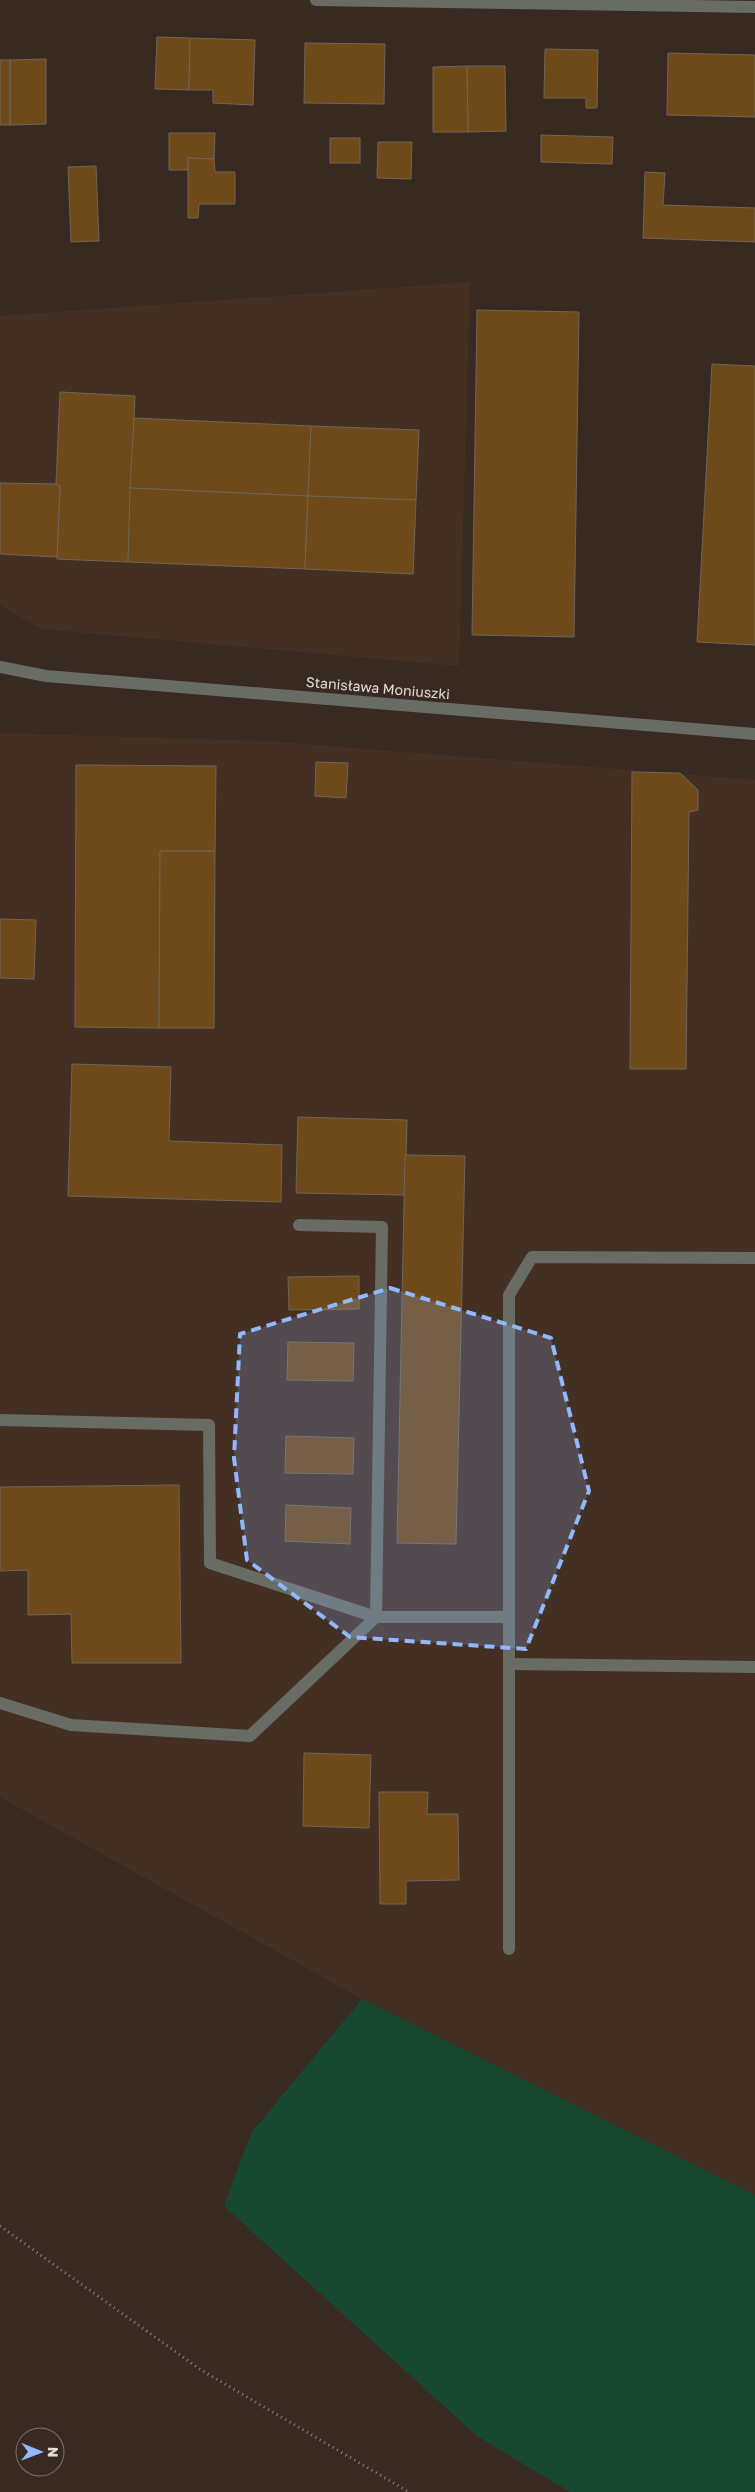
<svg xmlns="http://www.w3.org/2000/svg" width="755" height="2492" viewBox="0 0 755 2492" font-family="'Golos Text',sans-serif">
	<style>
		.built { fill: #443023 }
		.green { fill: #174930 }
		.building { fill: #6e4a1a; stroke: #716557 }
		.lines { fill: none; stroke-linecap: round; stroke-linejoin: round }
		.path { stroke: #91857e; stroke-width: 3; stroke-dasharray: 1 4; stroke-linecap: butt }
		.minor { stroke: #686c64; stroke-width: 12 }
		.marked { fill: #91b8fd; fill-opacity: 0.2; stroke: #91b8fd; stroke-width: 4; stroke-dasharray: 10 6; stroke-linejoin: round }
		.labels { text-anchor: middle; stroke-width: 4.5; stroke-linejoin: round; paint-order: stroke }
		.street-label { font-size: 14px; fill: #e6ddd7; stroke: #382a21 }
	</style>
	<rect width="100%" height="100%" fill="#382a21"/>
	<g class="built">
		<path d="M470 282 459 666 41 629 0 605V316Z"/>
		<path d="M0 733 267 741 755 780V2195L362 1999 0 1797Z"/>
	</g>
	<path class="green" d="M362 1999 755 2195V2492H570L477 2436 224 2206 251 2133Z"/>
	<g class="building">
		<path d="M157 37 190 38 189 90 155 89Z"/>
		<path d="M190 38 255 40 253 105 213 103V90H189Z"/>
		<path d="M305 43 385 44 384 104 304 103Z"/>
		<path d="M545 49 598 50 597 108H586V98H544Z"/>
		<path d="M668 53 755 55V117L667 115Z"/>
		<path d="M46 59V124L10 125V60Z"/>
		<rect x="0" y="60" width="10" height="65"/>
		<path d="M467 66H505L506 131 468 132Z"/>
		<path d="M467 66 468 132H433V67Z"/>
		<path d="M169 133H215L214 159 188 158V170H169Z"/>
		<path d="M541 135 613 137 612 164 541 162Z"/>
		<rect x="330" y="138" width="30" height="25"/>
		<path d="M378 142H412L411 179 377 178Z"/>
		<path d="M188 158 214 159 215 172H235V204H199L198 218H188Z"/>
		<path d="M96 166 99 241 71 242 68 167Z"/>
		<path d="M645 172 665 173 663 205 755 208V242L643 238Z"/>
		<path d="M477 310 579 312 574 637 472 635Z"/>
		<path d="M712 364 755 366V645L697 642Z"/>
		<path d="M60 392 135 396 128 562 57 559 60 486 56 484Z"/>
		<path d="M134 418 311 426 308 496 130 488Z"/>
		<path d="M311 426 419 430 416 500 308 496Z"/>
		<path d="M0 483 56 484 60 486 57 557 0 554Z"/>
		<path d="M130 488 308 496 305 569 128 562Z"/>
		<path d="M308 496 416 500 413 574 305 569Z"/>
		<path d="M316 762 348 763 346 798 315 796Z"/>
		<path d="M76 765 216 766 215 851H160L159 1028 75 1027Z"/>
		<path d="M632 772 680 773 698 790V810L689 812 686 1069H630Z"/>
		<path d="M160 851H215L214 1028H159Z"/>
		<path d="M0 919 36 920 34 979 0 978Z"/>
		<path d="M72 1064 171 1067 169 1141 282 1145 281 1202 68 1196Z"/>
		<path d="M298 1117 407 1120 405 1195 296 1193Z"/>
		<path d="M405 1155 465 1156 456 1544 397 1543Z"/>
		<path d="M359 1276V1309L289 1310 288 1277Z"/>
		<path d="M288 1342 354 1343 353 1381 287 1380Z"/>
		<path d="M286 1436 354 1438 353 1474 285 1473Z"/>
		<path d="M179 1485 181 1663H72L71 1614 28 1615V1570L0 1571V1487Z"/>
		<path d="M286 1505 351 1508 350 1544 285 1541Z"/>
		<path d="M304 1753 371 1755 369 1828 303 1826Z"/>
		<path d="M379 1792H428L427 1814H458L459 1880 406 1881V1904H380Z"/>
	</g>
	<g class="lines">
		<path class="path" d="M0 2226 201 2370 409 2492"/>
		<g class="minor">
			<path d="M316 0 755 7"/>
			<path d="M0 667 46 676 755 734"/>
			<path d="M299 1225 382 1227 376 1617H509"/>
			<path d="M0 1420 209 1425 210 1563 376 1617 250 1736 71 1725 0 1703"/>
			<path d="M509 1664 755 1667"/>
			<path d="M509 1949V1295L532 1257 755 1258"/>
		</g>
	</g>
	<path class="marked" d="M390 1288 551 1338 589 1491 526 1649 350 1637 247 1560 234 1458 240 1334Z"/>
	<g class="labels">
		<g class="street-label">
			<text transform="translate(378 688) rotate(5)" y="5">Stanisława Moniuszki</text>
		</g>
	</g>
	<g transform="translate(40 2452) rotate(91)"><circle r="24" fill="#382a21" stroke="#7e726a"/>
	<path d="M0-4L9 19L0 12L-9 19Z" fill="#91b8fd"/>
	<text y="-8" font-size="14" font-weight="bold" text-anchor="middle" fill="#e6ddd7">N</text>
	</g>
</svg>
